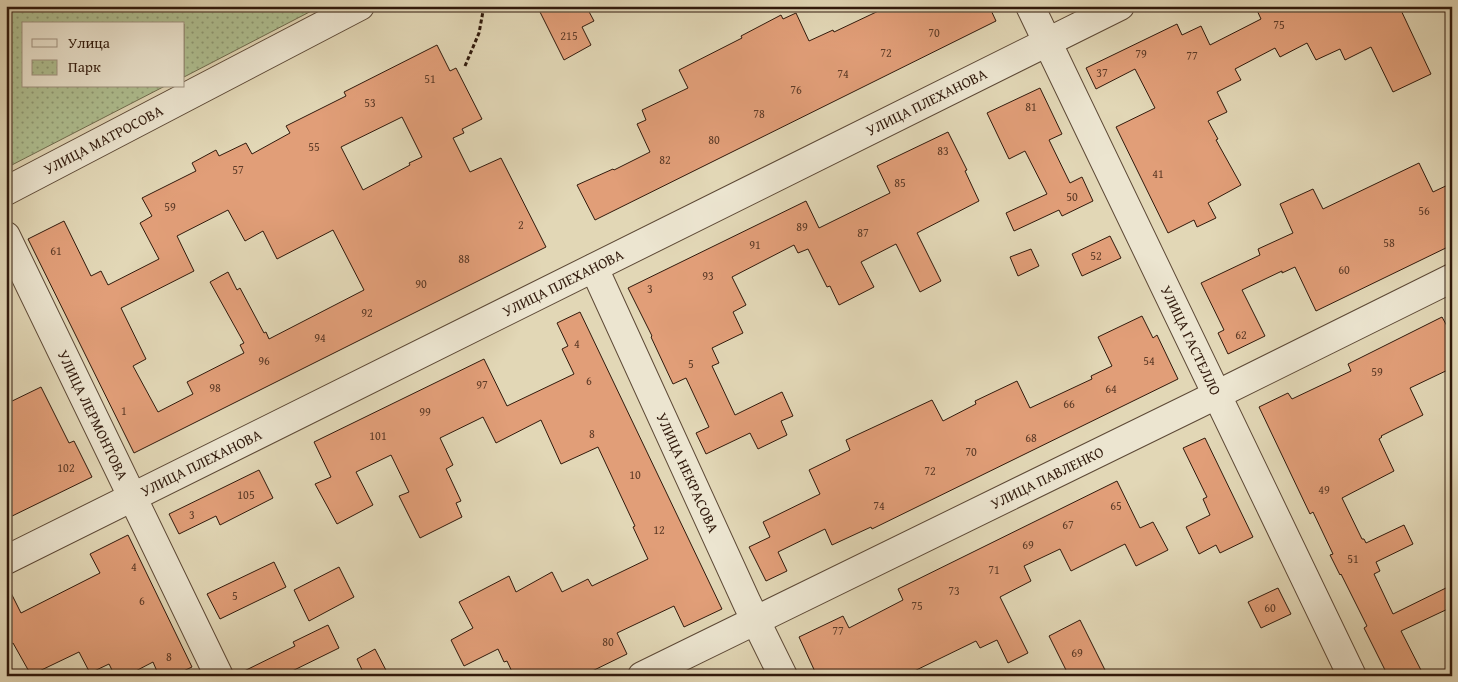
<svg xmlns="http://www.w3.org/2000/svg" width="1458" height="682" viewBox="0 0 1458 682" font-family="'Gentium Book Plus',serif">
	<style>
		.park { fill: url(#park-dots); stroke: #706c4e }
		.building { fill: #e19e78; stroke: #311a0c; fill-rule: evenodd }
		.lines { fill: none; stroke-linecap: round; stroke-linejoin: round }
		.minor-casing { stroke: #5d4936; stroke-width: 30 }
		.path { stroke: #311a0c; stroke-width: 3; stroke-dasharray: 4 2.5; stroke-linecap: butt }
		.minor { stroke: #ece5d0; stroke-width: 28 }
		.labels { text-anchor: middle; stroke-width: 5; stroke-linejoin: round; paint-order: stroke }
		.number-label { font-size: 12px; fill: #5d3b27 }
		.street-label { font-size: 15px; fill: #311a0c; stroke: #ece5d0 }
	</style>
	<defs>
		<pattern id="park-dots" width="8" height="8" patternUnits="userSpaceOnUse" patternTransform="scale(1.25)"><rect width="8" height="8" fill="#afbf91"/><path d="M2 2h.1M6 6h.1" fill="none" stroke="#8f9a75" stroke-width="1.8" stroke-linecap="round"/></pattern>
	</defs>
	<rect width="100%" height="100%" fill="#e2d7b6"/>
	<filter id="stains"><feTurbulence type="fractalNoise" baseFrequency=".004" numOctaves="4"/><feColorMatrix values="0 0 0 0 .2 0 0 0 0 .09 0 0 0 0 .02 0 0 0 .5 -.17"/></filter>
	<radialGradient id="worn" r=".72"><stop offset=".6" stop-color="#630" stop-opacity="0"/><stop offset="1" stop-color="#630" stop-opacity=".3"/></radialGradient>
	<path class="park" d="M6 6H321L184 77V24H24V86H165L6 168Z"/>
	<g class="building">
		<path d="M537 6H586L594 21 582 27 591 45 564 60Z"/>
		<path d="M889 6H989L996 21 595 220 577 185 613 169 614 170 650 152 637 124 646 120 642 110 688 88 679 70 742 38 741 36 781 15 783 19 796 13 809 41 833 30 834 32Z"/>
		<path d="M1255 6H1399L1431 74 1393 92 1371 47 1345 60 1340 49 1316 60 1307 43 1280 57 1275 48 1235 69 1241 80 1217 92 1227 112 1208 121 1218 139 1216 140 1241 185 1208 203 1216 218 1197 227 1194 220 1168 233 1116 127 1155 108 1135 69 1096 89 1086 68 1177 24 1182 35 1201 26 1210 45 1261 19Z"/>
		<path d="M437 45 450 71 456 68 482 119 462 129 464 133 453 138 470 172 501 158 546 247 134 453 28 239 64 221 91 276 101 271 108 285 159 259 140 223 152 216 142 198 196 171 192 163 216 150 219 156 246 143 252 154 290 133 286 126 346 96 344 92ZM402 117 422 157 409 163 410 165 363 190 341 147ZM228 210 245 241 263 231 277 259 333 230 364 290 269 339 266 332 264 333 240 288 237 290 228 272 210 282 244 343 240 345 244 353 187 382 193 394 158 412 133 366 146 359 121 308 194 271 177 236Z"/>
		<path d="M1040 88 1062 134 1049 140 1070 183 1082 177 1093 201 1062 216 1059 210 1014 231 1006 213 1047 194 1025 151 1009 159 987 113Z"/>
		<path d="M948 132 967 170 965 171 979 201 917 233 941 281 920 292 896 244 861 262 874 287 839 305 830 286 827 287 808 249 798 253 794 245 732 277 746 305 733 312 743 333 712 348 719 363 712 366 735 415 782 392 793 416 781 421 787 435 758 449 750 433 706 454 696 433 709 427 686 378 673 384 651 337 652 336 628 288 806 201 819 228 890 193 877 166Z"/>
		<path d="M1419 163 1433 192 1452 183V245L1316 311 1295 267 1282 273V271L1242 290 1265 336 1228 354 1218 333 1224 330 1201 283 1260 255 1258 249 1293 233 1280 204 1313 189 1323 209Z"/>
		<path d="M1110 236 1121 258 1082 276 1072 254Z"/>
		<path d="M1031 249 1039 266 1018 276 1010 257Z"/>
		<path d="M580 312 722 609 684 627 674 606 617 633 627 654 582 676H514L507 661 504 662 498 649 464 666 451 640 473 628 459 602 509 576 516 592 552 572 562 592 588 579 592 586 648 559 633 527 635 526 598 447 561 464 541 420 496 443 483 417 440 438 453 465 446 469 461 501 456 503 462 517 420 538 399 496 409 492 391 455 356 472 373 505 337 524 315 484 331 477 314 442 484 359 507 406 574 374 562 349 568 346 557 323Z"/>
		<path d="M1142 316 1153 338 1157 335 1178 379 872 529 871 527 832 545 825 529 778 552 787 571 766 581 749 547 770 537 763 522 820 494 809 470 850 450 846 440 932 400 943 421 976 404 975 401 1017 381 1030 408 1092 379 1091 376 1112 366 1098 337Z"/>
		<path d="M1442 317 1452 335V368L1410 388 1423 415 1381 436 1382 437 1379 439 1394 471 1342 498 1362 539H1364L1366 543 1404 525 1413 544 1376 562 1380 571 1374 574 1393 614 1452 585V607L1401 631 1424 676H1388L1364 628 1367 626 1341 574 1340 575 1330 555 1333 554 1313 512 1310 514 1259 407 1288 393 1292 399 1351 371 1348 364Z"/>
		<path d="M41 387 69 443 74 441 92 477 6 519V404Z"/>
		<path d="M1205 438 1253 537 1220 553 1216 545 1199 554 1186 527 1210 515 1203 499 1207 497 1183 448Z"/>
		<path d="M259 470 273 498 220 525 216 516 179 534 169 514Z"/>
		<path d="M1117 481 1140 528 1153 522 1168 550 1136 566 1125 544 1071 571 1060 549 1024 566 1031 581 1000 597 1028 653 1008 663 997 640 980 648 976 641 904 676H817L799 637 843 616 849 628 903 600 898 589Z"/>
		<path d="M128 535 192 667 173 676H159L153 662 126 676H115L109 664 90 673 79 652 31 675 13 643 6 646V583L21 613 100 573 90 554Z"/>
		<path d="M274 562 286 587 220 619 207 594Z"/>
		<path d="M339 567 354 597 309 621 294 590Z"/>
		<path d="M1278 588 1291 614 1261 628 1248 602Z"/>
		<path d="M1080 620 1108 676H1069L1049 636Z"/>
		<path d="M328 625 339 648 282 676H234L295 646 293 642Z"/>
		<path d="M375 649 389 676H365L357 659Z"/>
	</g>
	<g class="lines">
		<g class="minor-casing">
			<g id="minor">
				<path id="s1" d="M1030 6 1352 676"/>
				<path id="s2" d="M6 191 360 6"/>
				<path id="s3" d="M6 236 219 676"/>
				<path id="s4" d="M594 268 747 603 783 676"/>
				<path id="s5" d="M6 560 1120 6"/>
				<path id="s6" d="M642 676 1198 404 1452 278"/>
			</g>
		</g>
		<path class="path" d="M465 66 479 33 484 6"/>
		<use href="#minor" class="minor"/>
	</g>
	<g class="labels">
		<g class="number-label">
			<text x="1279" y="29">75</text>
			<text x="934" y="37">70</text>
			<text x="569" y="40">215</text>
			<text x="886" y="57">72</text>
			<text x="1141" y="58">79</text>
			<text x="1192" y="60">77</text>
			<text x="1102" y="77">37</text>
			<text x="843" y="78">74</text>
			<text x="430" y="83">51</text>
			<text x="796" y="94">76</text>
			<text x="370" y="107">53</text>
			<text x="1031" y="111">81</text>
			<text x="759" y="118">78</text>
			<text x="714" y="144">80</text>
			<text x="314" y="151">55</text>
			<text x="943" y="155">83</text>
			<text x="665" y="164">82</text>
			<text x="238" y="174">57</text>
			<text x="1158" y="178">41</text>
			<text x="900" y="187">85</text>
			<text x="1072" y="201">50</text>
			<text x="170" y="211">59</text>
			<text x="1424" y="215">56</text>
			<text x="521" y="229">2</text>
			<text x="802" y="231">89</text>
			<text x="863" y="237">87</text>
			<text x="1389" y="247">58</text>
			<text x="755" y="249">91</text>
			<text x="56" y="255">61</text>
			<text x="1096" y="260">52</text>
			<text x="464" y="263">88</text>
			<text x="1344" y="274">60</text>
			<text x="708" y="280">93</text>
			<text x="421" y="288">90</text>
			<text x="650" y="293">3</text>
			<text x="367" y="317">92</text>
			<text x="1241" y="339">62</text>
			<text x="320" y="342">94</text>
			<text x="577" y="348">4</text>
			<text x="264" y="365">96</text>
			<text x="1149" y="365">54</text>
			<text x="691" y="368">5</text>
			<text x="1377" y="376">59</text>
			<text x="589" y="385">6</text>
			<text x="482" y="389">97</text>
			<text x="215" y="392">98</text>
			<text x="1111" y="393">64</text>
			<text x="1069" y="408">66</text>
			<text x="124" y="415">1</text>
			<text x="425" y="416">99</text>
			<text x="592" y="438">8</text>
			<text x="378" y="440">101</text>
			<text x="1031" y="442">68</text>
			<text x="971" y="456">70</text>
			<text x="66" y="472">102</text>
			<text x="930" y="475">72</text>
			<text x="635" y="479">10</text>
			<text x="1324" y="494">49</text>
			<text x="246" y="499">105</text>
			<text x="879" y="510">74</text>
			<text x="1116" y="510">65</text>
			<text x="192" y="519">3</text>
			<text x="1068" y="529">67</text>
			<text x="659" y="534">12</text>
			<text x="1028" y="549">69</text>
			<text x="1353" y="563">51</text>
			<text x="134" y="571">4</text>
			<text x="994" y="574">71</text>
			<text x="954" y="595">73</text>
			<text x="235" y="600">5</text>
			<text x="142" y="605">6</text>
			<text x="917" y="610">75</text>
			<text x="1270" y="612">60</text>
			<text x="838" y="635">77</text>
			<text x="608" y="646">80</text>
			<text x="1077" y="657">69</text>
			<text x="169" y="661">8</text>
		</g>
		<g class="street-label">
			<text dy="5" stroke="none"><textPath href="#s5" startOffset="1028">УЛИЦА ПЛЕХАНОВА</textPath></text>
			<text dy="5" stroke="none"><textPath href="#s2" startOffset="110">УЛИЦА МАТРОСОВА</textPath></text>
			<text dy="5" stroke="none"><textPath href="#s5" startOffset="622">УЛИЦА ПЛЕХАНОВА</textPath></text>
			<text dy="5" stroke="none"><textPath href="#s1" startOffset="371">УЛИЦА ГАСТЕЛЛО</textPath></text>
			<text dy="5" stroke="none"><textPath href="#s3" startOffset="199">УЛИЦА ЛЕРМОНТОВА</textPath></text>
			<text dy="5" stroke="none"><textPath href="#s5" startOffset="218">УЛИЦА ПЛЕХАНОВА</textPath></text>
			<text dy="5" stroke="none"><textPath href="#s4" startOffset="225">УЛИЦА НЕКРАСОВА</textPath></text>
			<text dy="5" stroke="none"><textPath href="#s6" startOffset="451">УЛИЦА ПАВЛЕНКО</textPath></text>
		</g>
	</g>
	<rect width="1458" height="682" fill="none" stroke="#e2d7b6" stroke-width="25"/>
	<rect x="8" y="8" width="1443" height="667" fill="none" stroke="#311a0c" stroke-width="2.5"/>
	<rect x="12" y="12" width="1433" height="657" fill="none" stroke="#311a0c"/>
	<rect x="22" y="22" width="162" height="65" fill="#ece5d0" stroke="#a19482"/>
	<rect x="32" y="39" width="25" height="8" fill="#ece5d0" stroke="#a19482"/>
	<text x="68" y="48" font-size="15" fill="#311a0c">Улица</text>
	<rect x="32" y="60" width="25" height="15" fill="url(#park-dots)" stroke="#a19482"/>
	<text x="68" y="72" font-size="15" fill="#311a0c">Парк</text>
	<rect width="100%" height="100%" filter="url(#stains)"/>
	<rect width="100%" height="100%" fill="url(#worn)"/>
</svg>
